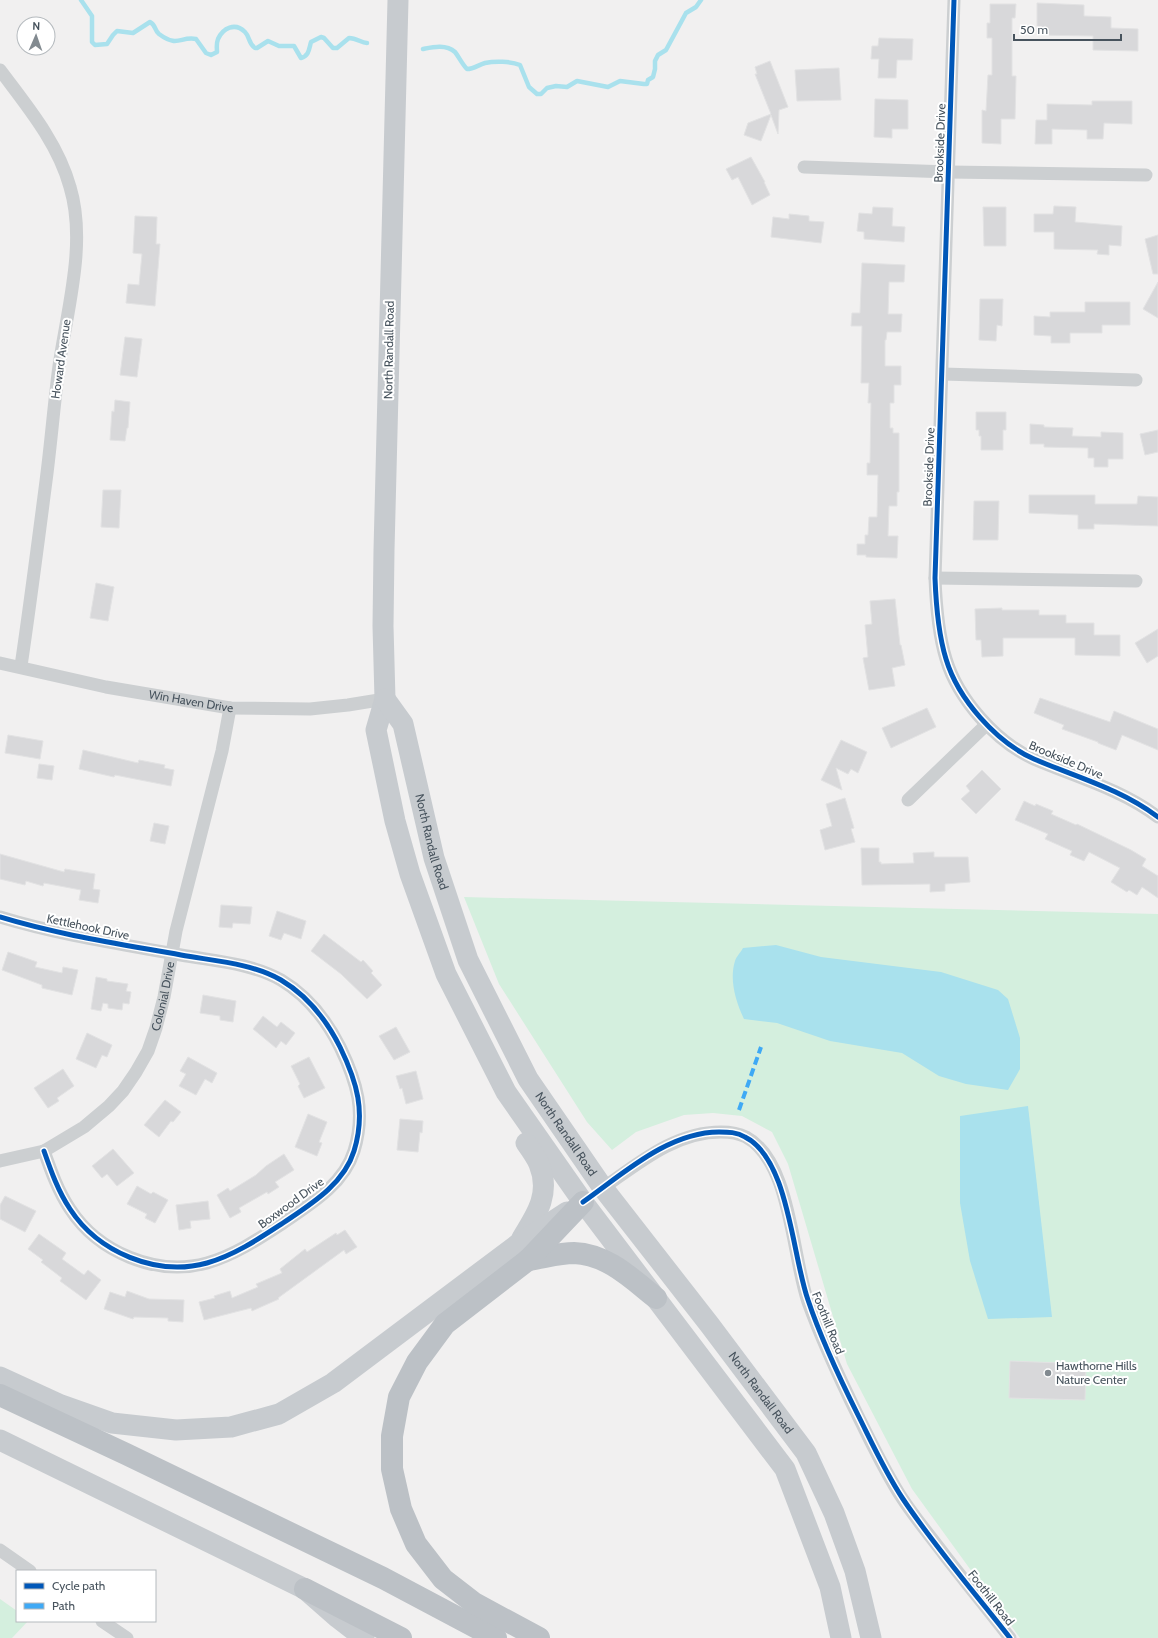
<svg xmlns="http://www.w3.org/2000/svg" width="1158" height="1638" viewBox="0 0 1158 1638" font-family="Cabin,sans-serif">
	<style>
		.green { fill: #d4efde }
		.water { fill: #a9e1ed }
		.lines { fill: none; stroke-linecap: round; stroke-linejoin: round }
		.stream { stroke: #a9e1ed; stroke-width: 4.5 }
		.building { fill: #d8d8da; stroke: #e2e2e3 }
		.minor { stroke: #cccfd1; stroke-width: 13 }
		.primary { stroke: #c7cbcf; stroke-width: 21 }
		.motorway { stroke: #bcc1c6; stroke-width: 22 }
		.quiet { stroke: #3fa9f5; stroke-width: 4; stroke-dasharray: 8 4; stroke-linecap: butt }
		.cycleway-casing { stroke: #fff; stroke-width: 8 }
		.cycleway { stroke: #0057b8; stroke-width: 5 }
		.poi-dot { fill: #828a90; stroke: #fff; stroke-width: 1.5 }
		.labels { text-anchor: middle; stroke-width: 4; stroke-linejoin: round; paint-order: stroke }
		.street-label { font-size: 12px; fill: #47535d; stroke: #fff }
		.poi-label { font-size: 12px; fill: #47535d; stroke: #fff; text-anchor: start }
	</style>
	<rect width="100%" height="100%" fill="#f1f0f0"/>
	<g class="green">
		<path d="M464 897 1158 914V1638H1020L912 1489 847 1364 788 1164 772 1132 742 1116 713 1113 684 1115 636 1132 612 1150 587 1122 499 984Z"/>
		<path d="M0 1599 17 1611V1621H28L12 1638H0Z"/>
	</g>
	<g class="water">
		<path d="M776 945 821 957 941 972 998 990 1008 999 1020 1038V1069L1008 1090 966 1084 939 1076 902 1053 830 1041 777 1023 744 1019C736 1002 729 980 735 961 736 957 741 952 743 948Z"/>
		<path d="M1028 1106 1052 1317 988 1319 970 1261 960 1203V1116Z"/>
	</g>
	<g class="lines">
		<g class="stream">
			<path d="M81 0 92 16V42L95 45 107 44 113 35 117 31 133 33 150 22C156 25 154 30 159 34 178 48 180 36 196 39L206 53 211 55 217 52C217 48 216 44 218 39 223 28 235 22 245 32 250 37 248 43 255 48H257L268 41 279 46H294L301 58C309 56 309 49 311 42L321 37 324 38 333 48H337L349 38C357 38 361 43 367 43"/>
			<path d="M423 49C433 47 446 44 455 52 459 57 462 64 467 69 474 69 478 65 485 63 494 61 511 61 520 65L529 87 537 94H541L547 88 556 86 567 87 577 81 608 87 620 81 644 84H647L648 80 653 77 655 69V61L658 55 666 50 686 13 696 7 701 0"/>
		</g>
	</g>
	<g class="building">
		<path d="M1037 3 1084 5V16L1111 17V28L1138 29V51L1093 50V36L1037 35Z"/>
		<path d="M990 4H1016L1015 18H1012V76H1016L1015 119H1001V144L982 143V110L986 111 988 75H992V38H987V23H990Z"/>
		<path d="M879 38 913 39 912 60H897L896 78H878L879 59H871L872 46H878Z"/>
		<path d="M770 61 788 107 779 110 778 134 771 115 761 141 744 135 748 123 771 114 755 74H757L755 67Z"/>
		<path d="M839 68 841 100 797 101 795 70Z"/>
		<path d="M875 99 908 100V129H892V138L874 137Z"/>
		<path d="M1092 101H1132V124L1104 123 1103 139H1087V130L1052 129V144H1035L1036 120H1047V104L1092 105Z"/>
		<path d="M751 157 765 182H764L770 195 752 205 738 177 732 180 726 169Z"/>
		<path d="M1054 206 1076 207 1075 222 1122 226 1121 246 1109 245V255L1097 254 1098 250 1054 249V232H1034V214H1053Z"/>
		<path d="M873 207 893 208 892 226 905 227 904 242 864 239V232L857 231 859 213 872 214Z"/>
		<path d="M983 207H1006V246H984Z"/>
		<path d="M789 214 809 216V221L824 222 821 243 771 237 773 217 789 219Z"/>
		<path d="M135 216 157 217 156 244H160L155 306 126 303 128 284 139 285 142 254 133 253Z"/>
		<path d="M1158 235V274H1153L1145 239Z"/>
		<path d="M862 263 905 265 904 282H889L888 314H902L901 332H887L886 340H885V366H901V385H894V403H890V428H893V433H899V492H897V506H889L888 536H898L897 558 866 557V555H857V544H865V535H868L869 517H877L878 475H867V463H870L871 403H868L869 383H861L862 326H851L852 313H860Z"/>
		<path d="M1158 282V318L1143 309Z"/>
		<path d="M980 299H1003L1002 326 997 325 996 341 979 340Z"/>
		<path d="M1085 302H1130V325H1102V333H1070V343H1051V336L1034 335V316L1050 317V312H1085Z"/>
		<path d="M125 337 142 339 137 377 120 375Z"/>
		<path d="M115 400 130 402 128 428H127L125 441 110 440 112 411 114 412Z"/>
		<path d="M976 412H1006V430H1003V450H981V436H979V430H976Z"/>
		<path d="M1030 424 1044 425V427L1073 428 1072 436 1101 437V432L1123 433V459H1108V467H1094V458H1088V448L1044 447V444H1030Z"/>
		<path d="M1158 430V452L1145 455 1140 434Z"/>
		<path d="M103 490H121L119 528 101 527Z"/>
		<path d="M1029 495H1095V504H1137L1138 496 1158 497V526L1094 524V529H1078V515L1029 513Z"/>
		<path d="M974 501H999L998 540H973Z"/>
		<path d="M96 583 114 587 108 621 90 618Z"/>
		<path d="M895 599 900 645H901L905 665 892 668 895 686 869 690 863 658 868 657 865 625 872 624 870 601Z"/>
		<path d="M1002 608V610H1039V615H1066V623H1094V635H1120V656L1075 655V638H1003V656L982 657 981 640H976L975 609Z"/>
		<path d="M1158 629V656L1147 663 1135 643Z"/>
		<path d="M1040 698 1110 722 1114 711 1158 729V750L1122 735 1116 750 1098 743V742L1062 729 1064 725 1034 713Z"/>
		<path d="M927 708 936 727 891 748 882 728Z"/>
		<path d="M8 735 43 741 40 759 5 753Z"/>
		<path d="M841 740 867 752 858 773 851 769 848 774 836 768 842 790 821 780Z"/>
		<path d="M83 750 138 763 139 760 165 765 164 768 174 770 171 786 115 775 114 777 79 769Z"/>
		<path d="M39 764 54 766 52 780 37 778Z"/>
		<path d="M982 770 1001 789 976 814 961 799 970 791 966 786Z"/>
		<path d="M845 798 854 828 851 829 855 842 825 850 820 830 832 826 826 804Z"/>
		<path d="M1024 801 1035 806 1036 804 1053 811 1051 814 1076 825 1077 824 1131 850 1146 859 1142 866 1158 876V898L1142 887 1137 895 1129 890 1127 892 1111 882 1120 868 1089 852 1084 861 1070 855 1072 851 1045 839 1048 834 1015 820Z"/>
		<path d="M154 823 169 826 165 844 150 841Z"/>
		<path d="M861 848H879V862H881V864L914 863 913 853 934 852V857H968L970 882 945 884V891L930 892V884L862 885Z"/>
		<path d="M0 854 64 872 65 869 95 874 93 889 100 890 98 903 79 900 81 890 44 883 43 886 26 881 25 885 0 879Z"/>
		<path d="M221 905 252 907 250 924 233 923 232 928 219 927Z"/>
		<path d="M277 911 306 921 301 939 284 933 281 940 269 936Z"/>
		<path d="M324 934 361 962 363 960 373 971 371 973 382 985 367 999 341 974 311 951Z"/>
		<path d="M8 952 37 962 35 967 62 973 63 967 78 970 72 995 42 988V985L2 970Z"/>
		<path d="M96 977 107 979V981L128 984 126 991 131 992 129 1004 123 1003 122 1010 108 1008V1004L103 1003 101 1011 91 1009Z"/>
		<path d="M203 995 236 1001 233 1022 220 1020V1016L200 1013Z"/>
		<path d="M263 1016 277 1027 281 1022 295 1033 286 1045 281 1041 276 1048 253 1029Z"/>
		<path d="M396 1027 410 1052 394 1060 379 1036Z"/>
		<path d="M87 1033 112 1045 107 1057 102 1055 96 1068 76 1059Z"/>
		<path d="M188 1057 217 1073 212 1083 205 1079 196 1095 179 1086 186 1074 180 1071Z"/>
		<path d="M309 1057 325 1088 304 1098 298 1086 300 1084 291 1066Z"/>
		<path d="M63 1069 74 1086 57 1098 59 1101 48 1108 34 1088Z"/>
		<path d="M416 1071 423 1099 406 1104 402 1088 400 1089 396 1076Z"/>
		<path d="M165 1100 181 1112 173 1122 171 1121 159 1137 144 1125Z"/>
		<path d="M308 1114 327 1122 319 1142 322 1143 317 1156 295 1147Z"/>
		<path d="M400 1119 423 1121 422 1133 420 1132 418 1152 397 1150Z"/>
		<path d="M113 1149 134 1173 117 1186 107 1174 102 1178 92 1166Z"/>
		<path d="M284 1154 294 1170 275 1182 279 1187 268 1194 267 1192 239 1208 241 1212 230 1218 217 1195 228 1188 230 1191 256 1175 266 1166Z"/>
		<path d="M137 1186 151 1194 153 1192 168 1200 155 1223 145 1218 147 1214 127 1204Z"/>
		<path d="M5 1196 36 1211 25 1232 0 1219V1205Z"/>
		<path d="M208 1201 210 1219 190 1221 191 1228 179 1230 176 1205Z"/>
		<path d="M345 1230 357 1247 346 1254 344 1250 278 1298 279 1299 252 1311 251 1308 204 1320 199 1302 215 1298 214 1296 230 1291 232 1298 258 1287 256 1284 282 1273 280 1269 305 1249 307 1252 336 1233 337 1235Z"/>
		<path d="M39 1234 66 1253 62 1259 84 1275 88 1270 101 1280 86 1300 60 1281 62 1278 41 1262 43 1260 28 1249Z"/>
		<path d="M127 1291 149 1299 184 1300 183 1322 168 1321V1318L134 1317 133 1319 104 1309 110 1292 125 1297Z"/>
		<path d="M1010 1361 1086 1364 1085 1400 1009 1398Z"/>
	</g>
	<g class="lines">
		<g class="minor">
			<path d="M954 0 935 578C936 605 938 633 946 659 958 699 996 742 1034 759 1076 777 1121 789 1158 817"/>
			<path d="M0 70C27 106 58 143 70 187 87 243 67 310 59 366 54 404 51 443 46 481 38 543 30 605 21 666"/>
			<path d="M804 167 949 172 1146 175"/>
			<path d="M943 374 1136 380"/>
			<path d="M935 578 1136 581"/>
			<path id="s1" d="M0 663 106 687 230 708 310 709 348 705 385 699"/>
			<path d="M908 800 986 725"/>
			<path d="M0 917C59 935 120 944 181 955 214 961 251 963 281 980 308 996 326 1019 340 1047 357 1082 366 1112 354 1151 344 1184 311 1204 283 1223 260 1238 235 1255 207 1263 156 1277 98 1252 70 1209 58 1191 51 1171 44 1151"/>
			<path id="s2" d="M0 1161 44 1151 84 1127 109 1106 123 1091 136 1072 148 1051 156 1028 164 997 176 931 222 751 230 708"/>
			<path d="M603 1188C639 1163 675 1132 721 1132 729 1132 738 1133 746 1137 791 1161 792 1256 808 1302 822 1341 840 1379 858 1416 872 1444 885 1472 902 1498 915 1518 931 1537 946 1557 967 1584 989 1611 1010 1638"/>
			<path d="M0 1550 30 1571"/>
			<path d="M102 1621 127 1638"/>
		</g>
		<g class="primary">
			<path d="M398 0 384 550 383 626 385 699 376 730 395 821 410 874 446 974 506 1092 583 1202 785 1469 830 1587 841 1638"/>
			<path id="s3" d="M385 699 403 724 434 858 468 960 528 1079 603 1188 709 1324 806 1453 834 1513 855 1571 871 1638"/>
			<path d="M522 1238C537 1214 551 1193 539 1164 536 1157 531 1150 526 1143"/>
			<path d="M0 1377 61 1405 112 1423 176 1430 231 1427 279 1414 333 1383 518 1244 567 1212"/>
			<path d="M0 1440 305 1589 338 1618 364 1638"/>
		</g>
		<g class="motorway">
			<path d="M528 1260C543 1258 559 1253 574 1253 607 1254 632 1279 656 1298"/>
			<path d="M0 1395 126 1454 383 1578 496 1638"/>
			<path d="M305 1589 401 1638"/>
			<path d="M539 1638 474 1603 443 1579 416 1544 401 1509 392 1469V1436L399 1397 417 1362 445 1324 528 1260 583 1202"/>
		</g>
		<path class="quiet" d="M739 1110 761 1047"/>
		<g class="cycleway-casing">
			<g id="cycleway">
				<path d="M954 0 935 578C936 605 938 633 946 659 958 699 996 742 1034 759 1076 777 1121 789 1158 817"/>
				<path d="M0 917C59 935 120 944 181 955 214 961 251 963 281 980 308 996 326 1019 340 1047 357 1082 366 1112 354 1151 344 1184 311 1204 283 1223 260 1238 235 1255 207 1263 156 1277 98 1252 70 1209 58 1191 51 1171 44 1151"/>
				<path d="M583 1202C623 1174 668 1132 719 1132 728 1132 737 1132 745 1137 789 1159 792 1255 808 1300 821 1339 839 1377 858 1415 872 1443 885 1472 903 1499 935 1547 974 1592 1010 1638"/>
			</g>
		</g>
		<use href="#cycleway" class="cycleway"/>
	</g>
	<circle class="poi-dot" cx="1048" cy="1373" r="4"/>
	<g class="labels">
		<g class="street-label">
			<text transform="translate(940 143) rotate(-88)" y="4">Brookside Drive</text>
			<text transform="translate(389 350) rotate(-89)" y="4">North Randall Road</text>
			<text transform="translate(61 359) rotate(-82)" y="4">Howard Avenue</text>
			<text transform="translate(929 467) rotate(-88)" y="4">Brookside Drive</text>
			<text dy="4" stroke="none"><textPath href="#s1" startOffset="195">Win Haven Drive</textPath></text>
			<text transform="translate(1066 760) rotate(23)" y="4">Brookside Drive</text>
			<text dy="4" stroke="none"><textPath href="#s3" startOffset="152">North Randall Road</textPath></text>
			<text transform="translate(88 927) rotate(12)" y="4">Kettlehook Drive</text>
			<text dy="4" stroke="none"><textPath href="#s2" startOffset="249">Colonial Drive</textPath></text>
			<text dy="4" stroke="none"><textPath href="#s3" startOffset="476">North Randall Road</textPath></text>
			<text transform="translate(291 1203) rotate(-36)" y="4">Boxwood Drive</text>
			<text transform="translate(828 1323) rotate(68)" y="4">Foothill Road</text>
			<text dy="4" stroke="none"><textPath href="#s3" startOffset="800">North Randall Road</textPath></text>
			<text transform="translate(991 1598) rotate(52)" y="4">Foothill Road</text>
		</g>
		<g class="poi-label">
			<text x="1056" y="1370">Hawthorne Hills<tspan x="1056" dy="14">Nature Center</tspan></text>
		</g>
	</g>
	<rect x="16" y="1570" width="140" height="52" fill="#ffffff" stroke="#b5babe"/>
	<rect x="24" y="1583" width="20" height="6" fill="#0057b8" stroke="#b5babe"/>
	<text x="52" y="1590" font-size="12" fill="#47535d">Cycle path</text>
	<rect x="24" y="1603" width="20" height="6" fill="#3fa9f5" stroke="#b5babe"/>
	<text x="52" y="1610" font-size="12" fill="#47535d">Path</text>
	<g transform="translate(36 36) rotate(2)"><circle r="19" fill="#ffffff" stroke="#b5babe"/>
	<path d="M0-3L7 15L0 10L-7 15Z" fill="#828a90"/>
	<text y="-6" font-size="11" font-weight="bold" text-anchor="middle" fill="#47535d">N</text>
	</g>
	<path d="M1014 34v6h107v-6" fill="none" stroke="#47535d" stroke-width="2"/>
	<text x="1020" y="34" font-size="12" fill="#47535d" stroke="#ffffff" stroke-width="3" paint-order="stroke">50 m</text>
</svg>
